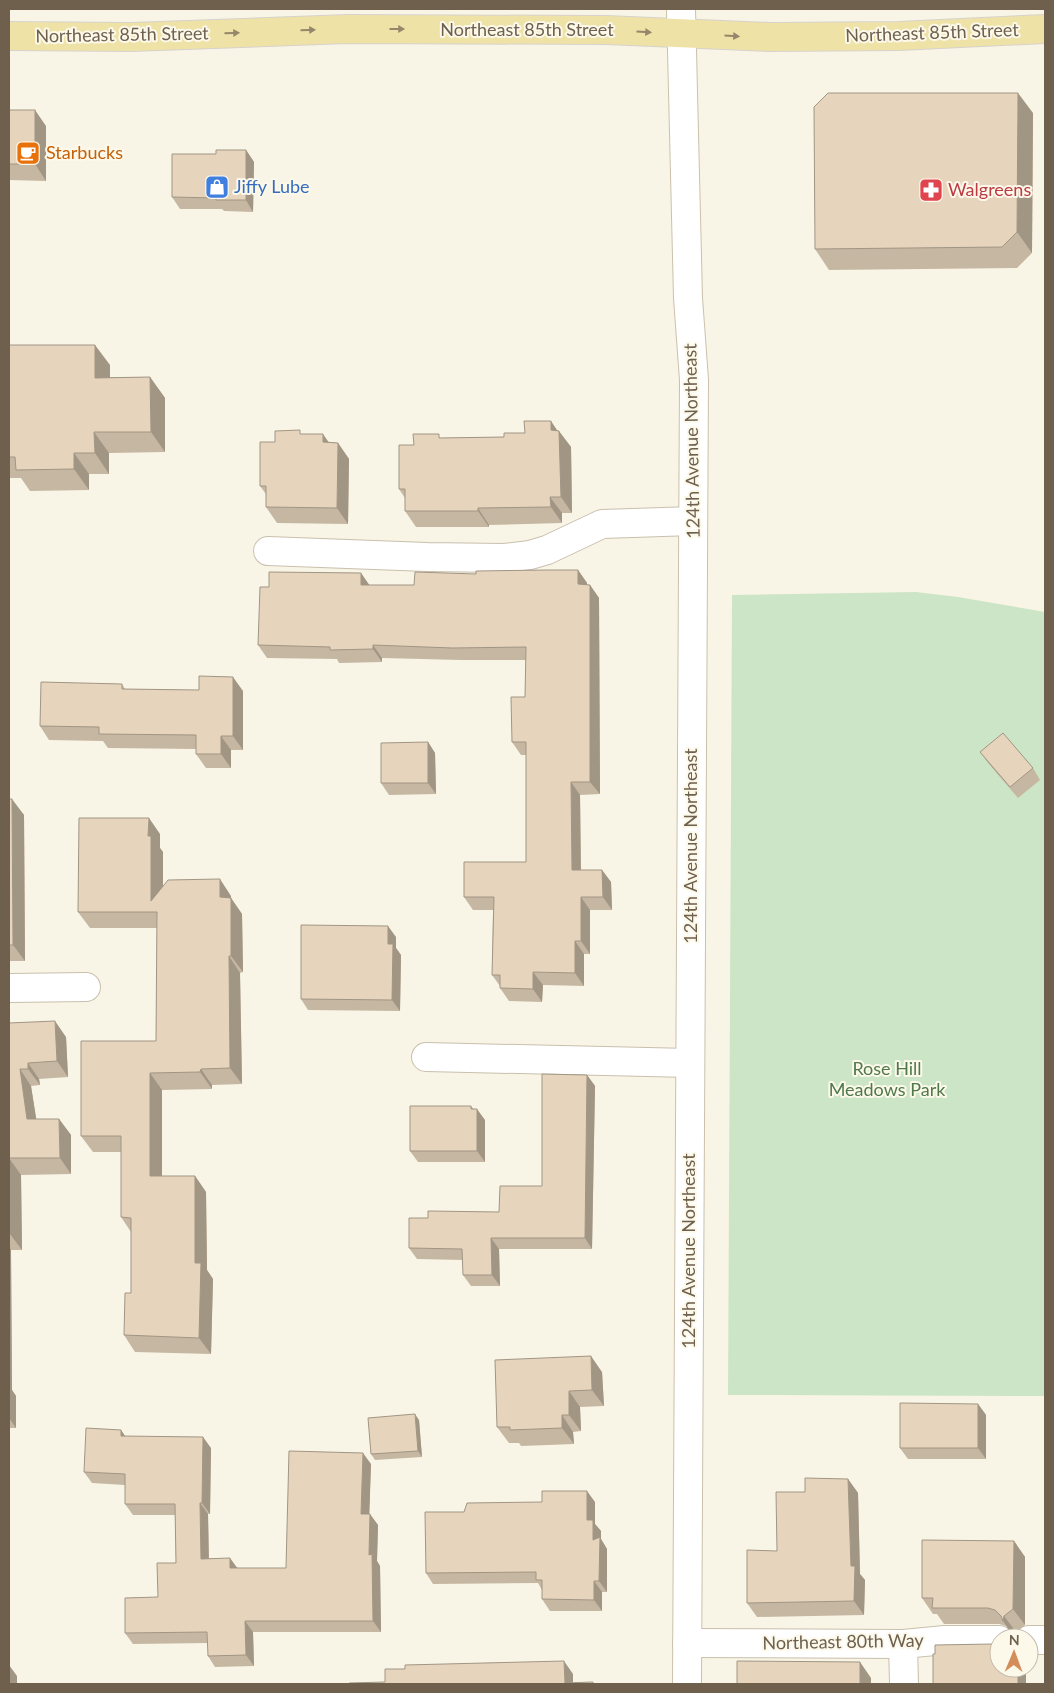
<svg xmlns="http://www.w3.org/2000/svg" width="1054" height="1693" viewBox="0 0 1054 1693" font-family="Lato,sans-serif">
	<style>
		.green { fill: #cce5c6 }
		.lines { fill: none; stroke-linecap: round; stroke-linejoin: round }
		.minor-casing { stroke: #c9bfad; stroke-width: 30 }
		.secondary-casing { stroke: #cbc0ac; stroke-width: 30 }
		.primary-casing { stroke: #d7d2cd; stroke-width: 30 }
		.minor { stroke: #fff; stroke-width: 28 }
		.secondary { stroke: #fff; stroke-width: 28 }
		.primary { stroke: #efe2a7; stroke-width: 28 }
		.wall { fill: #c6b7a2 }
		.shaded-wall { fill: #a19584 }
		.building { fill: #e6d5bc; stroke: #a19584 }
		.oneway { fill: #958769 }
		.labels { text-anchor: middle; stroke-width: 4; stroke-linejoin: round; paint-order: stroke }
		.street-label { font-size: 18px; fill: #6f604e; stroke: #fcf9eb }
		.food-label { font-size: 18px; fill: #c56008; stroke: #fcf9eb; text-anchor: start }
		.shop-label { font-size: 18px; fill: #366cbe; stroke: #fcf9eb; text-anchor: start }
		.health-label { font-size: 18px; fill: #be3a42; stroke: #fcf9eb; text-anchor: start }
		.park-label { font-size: 18px; fill: #50794b; stroke: #fcf9eb }
	</style>
	<rect width="100%" height="100%" fill="#f9f5e6"/>
	<path class="green" d="M916 592 958 597 1045 612V1396L728 1395 732 595Z"/>
	<g class="lines">
		<g class="minor-casing">
			<g id="minor">
				<path d="M268 551 427 557 504 558 530 555 547 550 602 524 693 521"/>
				<path d="M9 988 86 987"/>
				<path d="M426 1057 690 1063"/>
				<path d="M1029 1640H1045"/>
				<path d="M687 1643 903 1644 945 1640H999"/>
				<path d="M903 1644 904 1684"/>
			</g>
		</g>
		<g class="secondary-casing">
			<path id="secondary" d="M681 9 688 298 694 380 687 1684"/>
		</g>
		<g class="primary-casing">
			<path id="primary" d="M9 36 131 37 348 29 606 30 771 37 899 36 1045 29"/>
		</g>
		<use href="#minor" class="minor"/>
		<use href="#secondary" class="secondary"/>
		<use href="#primary" class="primary"/>
	</g>
	<g class="wall">
		<path d="M9 110 46 126V181L9 180 10 186H9Z"/>
		<path d="M1033 113 1032 253 1017 268 829 270 815 249Z"/>
		<path d="M246 150 254 162 253 212 224 211 222 209H180L172 197 216 154Z"/>
		<path d="M9 345 110 365V377H150L165 398V452L109 453V474H89V490L30 491 21 478H9Z"/>
		<path d="M558 431 571 447 572 513H562V523L489 525V527H416L405 511V498L399 489 414 445 441 438 504 437 525 433Z"/>
		<path d="M302 434 329 442 338 443 349 459 348 524 277 523 266 507V494L260 486 275 442Z"/>
		<path d="M578 570 587 583V585H590L599 598 600 794 580 795 581 870H602L611 882 612 910H590V954H584V986L543 985 542 1002 509 1001 500 988V986L492 975 493 910H473L464 897 526 862V755H521L512 742 525 697 526 660H461L382 658V662L339 663 337 659 267 658 258 645 269 587 361 573 369 585H414L476 574Z"/>
		<path d="M122 684 125 689 243 691V750H231V768H206L196 754V749L108 748 103 741 49 740 40 726Z"/>
		<path d="M428 742 435 753 436 794 389 795 381 783Z"/>
		<path d="M980 752 1033 768 1040 780 1018 798 988 763Z"/>
		<path d="M9 799 24 815 25 961H9Z"/>
		<path d="M160 834V848L163 852V886L231 896V898L242 914 243 972 240 973 242 1084 212 1085V1089L162 1090V1176H195L206 1192 207 1270 213 1279 211 1354 135 1352 124 1335 131 1293V1232L121 1217V1152H93L81 1136 156 1041 157 928H90L78 912Z"/>
		<path d="M396 937V948L401 955 400 1011 308 1010 301 999Z"/>
		<path d="M9 1023 66 1037 68 1077 39 1079 40 1085 31 1086 36 1119H59L71 1135V1174L21 1175 22 1250H11L12 1390 16 1396V1428H9Z"/>
		<path d="M587 1075 595 1086 592 1249H499L500 1286H471L463 1275V1260L417 1259 409 1248 428 1218 499 1212 542 1186Z"/>
		<path d="M473 1109 485 1120V1162H418L410 1151Z"/>
		<path d="M602 1372 604 1406 580 1407 581 1431 573 1432 574 1444 521 1446 519 1443H509L497 1427Z"/>
		<path d="M978 1404 986 1415V1459H908L900 1448Z"/>
		<path d="M419 1420 422 1457 375 1460 371 1454Z"/>
		<path d="M121 1430 125 1436 211 1448 210 1514H208L209 1558 238 1568H286L371 1464 369 1514 378 1525 377 1561 380 1566 381 1632H253L254 1666 215 1667 208 1656V1643L133 1644 125 1633 158 1597 176 1563 175 1515H133L125 1504V1485L92 1483 84 1472Z"/>
		<path d="M848 1479 858 1493 860 1574 865 1580 864 1615 757 1617 747 1603 777 1551 805 1492Z"/>
		<path d="M595 1502V1524L601 1531V1539L607 1549V1592H602V1611H550L542 1599V1590L538 1583 433 1584 426 1573 464 1512Z"/>
		<path d="M1014 1541 1025 1557V1625L1016 1632 1014 1637 1006 1626 999 1624H944L937 1614H933L922 1598Z"/>
	</g>
	<g class="shaded-wall">
		<path d="M1018 93 1033 113 1032 253 1017 232Z"/>
		<path d="M35 110 46 126V181L35 164Z"/>
		<path d="M246 150 254 162 253 212 246 200Z"/>
		<path d="M95 345 110 365V398L95 378Z"/>
		<path d="M150 377 165 398V452L151 432Z"/>
		<path d="M551 421 559 433V431L571 447 572 513 561 497 551 430Z"/>
		<path d="M94 432 109 453V474L95 453Z"/>
		<path d="M323 434 334 450 323 442Z"/>
		<path d="M338 443 349 459 348 524 337 508Z"/>
		<path d="M74 453 89 474V490L74 469Z"/>
		<path d="M550 497 562 513V523L551 507Z"/>
		<path d="M478 508 489 525V527L478 511Z"/>
		<path d="M578 570 587 583V597L578 584Z"/>
		<path d="M361 573 370 586 361 585Z"/>
		<path d="M590 585 599 598 600 794 590 782Z"/>
		<path d="M373 645 382 658V662L373 649Z"/>
		<path d="M233 677 243 691V750L233 736Z"/>
		<path d="M221 736 231 750V768L221 754Z"/>
		<path d="M428 742 435 753 436 794 428 783Z"/>
		<path d="M571 782 580 795 581 883 572 870Z"/>
		<path d="M12 799 24 815 25 961 13 945Z"/>
		<path d="M149 818 160 834V848L163 852V917L151 901 148 836Z"/>
		<path d="M602 870 611 882 612 910 603 897Z"/>
		<path d="M220 879 231 896V898L242 914 243 972 231 956 220 897Z"/>
		<path d="M581 897 590 910V954L581 941Z"/>
		<path d="M388 926 396 937V948L401 955 400 1011 392 1000 388 944Z"/>
		<path d="M575 941 584 954V986L575 973Z"/>
		<path d="M229 956 240 973 242 1084 230 1068Z"/>
		<path d="M533 972 543 985 542 1002 533 989Z"/>
		<path d="M55 1021 66 1037 68 1077 57 1061Z"/>
		<path d="M28 1063 39 1079 40 1085 28 1069Z"/>
		<path d="M20 1069 31 1086 39 1136 27 1119Z"/>
		<path d="M201 1069 212 1085V1089L200 1072Z"/>
		<path d="M150 1073 162 1090V1192L150 1176Z"/>
		<path d="M587 1075 595 1086 592 1249 585 1238Z"/>
		<path d="M471 1106 477 1114V1109L485 1120V1162L477 1151Z"/>
		<path d="M59 1119 71 1135V1174L60 1158Z"/>
		<path d="M9 1158 21 1175 22 1250 10 1234Z"/>
		<path d="M195 1176 206 1192 207 1270 213 1279 211 1354 199 1338 195 1263Z"/>
		<path d="M491 1238 499 1249 500 1286 492 1275Z"/>
		<path d="M9 1246 11 1250 12 1390 16 1396V1428L9 1418Z"/>
		<path d="M591 1356 602 1372 604 1406 592 1390Z"/>
		<path d="M569 1391 580 1407 581 1431 569 1415Z"/>
		<path d="M978 1404 986 1415V1459L978 1448Z"/>
		<path d="M415 1414 419 1420 422 1457 418 1451Z"/>
		<path d="M562 1415 573 1432 574 1444 562 1428Z"/>
		<path d="M121 1430 129 1442 121 1436Z"/>
		<path d="M203 1437 211 1448 210 1514 202 1503Z"/>
		<path d="M363 1453 371 1464 369 1525 361 1514Z"/>
		<path d="M848 1479 858 1493 860 1574 865 1580 864 1615 854 1601 851 1566Z"/>
		<path d="M587 1491 595 1502V1524L601 1531V1539L607 1549V1592L599 1581 587 1520Z"/>
		<path d="M200 1503 208 1514 209 1570 201 1559Z"/>
		<path d="M370 1514 378 1525 377 1561 380 1566 381 1632 373 1621 369 1555Z"/>
		<path d="M1014 1541 1025 1557V1625L1013 1609Z"/>
		<path d="M230 1558 238 1569 230 1568Z"/>
		<path d="M594 1581 602 1592V1611L594 1600Z"/>
		<path d="M1004 1616 1016 1632 1014 1637 1003 1621Z"/>
		<path d="M245 1621 253 1632 254 1666 246 1655Z"/>
		<path d="M564 1661 573 1674V1684L565 1683Z"/>
		<path d="M860 1662 871 1678V1684H860Z"/>
		<path d="M9 1665 17 1676V1684H9Z"/>
		<rect x="1018" y="1668" width="8" height="16"/>
	</g>
	<g class="building">
		<path d="M828 93H1018L1017 232 1002 247 815 249 814 107Z"/>
		<rect x="9" y="110" width="26" height="54"/>
		<path d="M216 150H246V200H216V198L172 197V154H216Z"/>
		<path d="M9 345H95V378L150 377 151 432H94L95 453H74V469L16 470 15 457H9Z"/>
		<path d="M524 421H551V430L559 431 561 497H550L551 507 478 508V511H405V489H399V445H414L413 434H439V438L504 437V433H525Z"/>
		<path d="M300 430V434H323V442L338 443 337 508 266 507V486H260V442H275V431Z"/>
		<path d="M547 570H578V584L590 585V782H571L572 870H602L603 897H581V941H575V973L533 972V989L500 988V975H492L494 897H464V862H526V742H512L511 697H525L526 647 452 648 373 645V649L330 650V647L258 645 260 587H269V572L361 573V585H414L415 572 476 574V571Z"/>
		<path d="M199 676 233 677V736H221V754H196V735L99 734V727L40 726 41 682 122 684V689L199 690Z"/>
		<path d="M1003 733 1033 768 1010 787 980 752Z"/>
		<path d="M428 742V783H381V743Z"/>
		<path d="M9 799H12L13 945H9Z"/>
		<path d="M79 818H149L148 836H151V901L168 880 220 879V897L231 898V956H229L230 1068 201 1069 200 1072 150 1073V1176H195V1263H201L199 1338 124 1335 125 1293H131V1218L121 1217V1136H81V1041H156L157 912H78Z"/>
		<path d="M301 925 388 926V944H393L392 1000 301 999Z"/>
		<path d="M55 1021 57 1061 28 1063V1069H20L27 1119H59L60 1158H9L10 1234H9V1023Z"/>
		<path d="M542 1074 587 1075 585 1238H491L492 1275H463L462 1249 409 1248V1218H428V1211L499 1212 500 1186H542Z"/>
		<path d="M410 1106H471V1109H477V1151H410Z"/>
		<path d="M591 1356 592 1390 569 1391V1415H562V1428L510 1430V1427H497L495 1360Z"/>
		<path d="M900 1403 978 1404V1448H900Z"/>
		<path d="M415 1414 418 1451 371 1454 368 1418Z"/>
		<path d="M86 1428 121 1430V1436L203 1437 202 1503H200L201 1559 230 1558V1568H286L289 1451 363 1453 361 1514H370L369 1555 372 1554 373 1621H245L246 1655 208 1656 207 1632 125 1633V1598L158 1597 157 1563H176L175 1504H125V1474L84 1472Z"/>
		<path d="M805 1478 848 1479 851 1566H855L854 1601 747 1603V1550L777 1551 776 1492H805Z"/>
		<path d="M542 1491H587V1520H593V1540L600 1537 599 1581H594V1600L542 1599V1580H536V1572L426 1573 425 1512H464L467 1503 542 1502Z"/>
		<path d="M922 1540 1014 1541 1013 1609 1004 1616 1003 1621 1001 1616 995 1610 988 1608H932L933 1598H922Z"/>
		<path d="M1006 1631 1008 1637 1009 1638H1003Z"/>
		<path d="M999 1642V1668H1018V1684H933V1654H935V1645L992 1644Z"/>
		<path d="M564 1661 565 1683 593 1682V1684H349V1683L385 1682V1669H405V1665Z"/>
		<path d="M737 1661 860 1662V1684H737Z"/>
	</g>
	<defs><path id="oneway-solid" d="M-6-.8H1V-3.2L6.5 0L1 3.2V.8H-6Z" transform="scale(1.25)"/></defs>
	<g class="oneway">
		<use href="#oneway-solid" transform="translate(397 29)"/>
		<use href="#oneway-solid" transform="translate(308 30) rotate(-2)"/>
		<use href="#oneway-solid" transform="translate(644 32) rotate(3)"/>
		<use href="#oneway-solid" transform="translate(232 33) rotate(-2)"/>
		<use href="#oneway-solid" transform="translate(732 36) rotate(3)"/>
	</g>
	<defs>
		<g id="cafe-square" transform="scale(1.25)"><rect x="-9" y="-9" width="18" height="18" rx="4" fill="#e8710a" stroke="#fcf9eb"/><path d="M-5.5-4.5H6V0H3Q3 3.5 0 3.5H-2.5Q-5.5 3.5-5.5 0ZM3-3.2v2h1.7v-2ZM-6 4.5H4V6H-6Z" fill="#fff"/></g>
		<g id="shop-square" transform="scale(1.25)"><rect x="-9" y="-9" width="18" height="18" rx="4" fill="#3f7fe0" stroke="#fcf9eb"/><path d="M-5-2.5h2.3a2.7 3.5 0 0 1 5.4 0H5L5.5 6h-11ZM-1.5-2.5h3a1.5 2.3 0 0 0-3 0Z" fill="#fff"/></g>
		<g id="pharmacy-square" transform="scale(1.25)"><rect x="-9" y="-9" width="18" height="18" rx="4" fill="#e0444e" stroke="#fcf9eb"/><path d="M-2-6h4v4h4v4h-4v4h-4v-4h-4v-4h4Z" fill="#fff"/></g>
	</defs>
	<g fill-rule="evenodd">
		<use href="#cafe-square" x="28" y="153"/>
		<use href="#shop-square" x="217" y="187"/>
		<use href="#pharmacy-square" x="931" y="190"/>
	</g>
	<g class="labels">
		<g class="street-label">
			<text x="527" y="36">Northeast 85th Street</text>
			<text transform="translate(932 33) rotate(-2)" y="6">Northeast 85th Street</text>
			<text transform="translate(122 35) rotate(-1)" y="6">Northeast 85th Street</text>
			<text transform="translate(692 441) rotate(-91)" y="6">124th Avenue Northeast</text>
			<text transform="translate(691 846) rotate(-90)" y="6">124th Avenue Northeast</text>
			<text transform="translate(689 1251) rotate(-90)" y="6">124th Avenue Northeast</text>
			<text transform="translate(843 1642) rotate(-1)" y="6">Northeast 80th Way</text>
		</g>
		<g class="food-label">
			<text x="46" y="159">Starbucks</text>
		</g>
		<g class="shop-label">
			<text x="234" y="193">Jiffy Lube</text>
		</g>
		<g class="health-label">
			<text x="948" y="196">Walgreens</text>
		</g>
		<g class="park-label">
			<text x="887" y="1075">Rose Hill<tspan x="887" dy="21">Meadows Park</tspan></text>
		</g>
	</g>
	<rect width="1054" height="1693" fill="none" stroke="#6f604e" stroke-width="20"/>
	<g transform="translate(1014 1653) rotate(1)"><circle r="24" fill="#fcf9eb" stroke="#c4bcac"/>
	<path d="M0-4L9 19L0 12L-9 19Z" fill="#d38d5b"/>
	<text y="-8" font-size="14" font-weight="bold" text-anchor="middle" fill="#6f604e">N</text>
	</g>
</svg>
